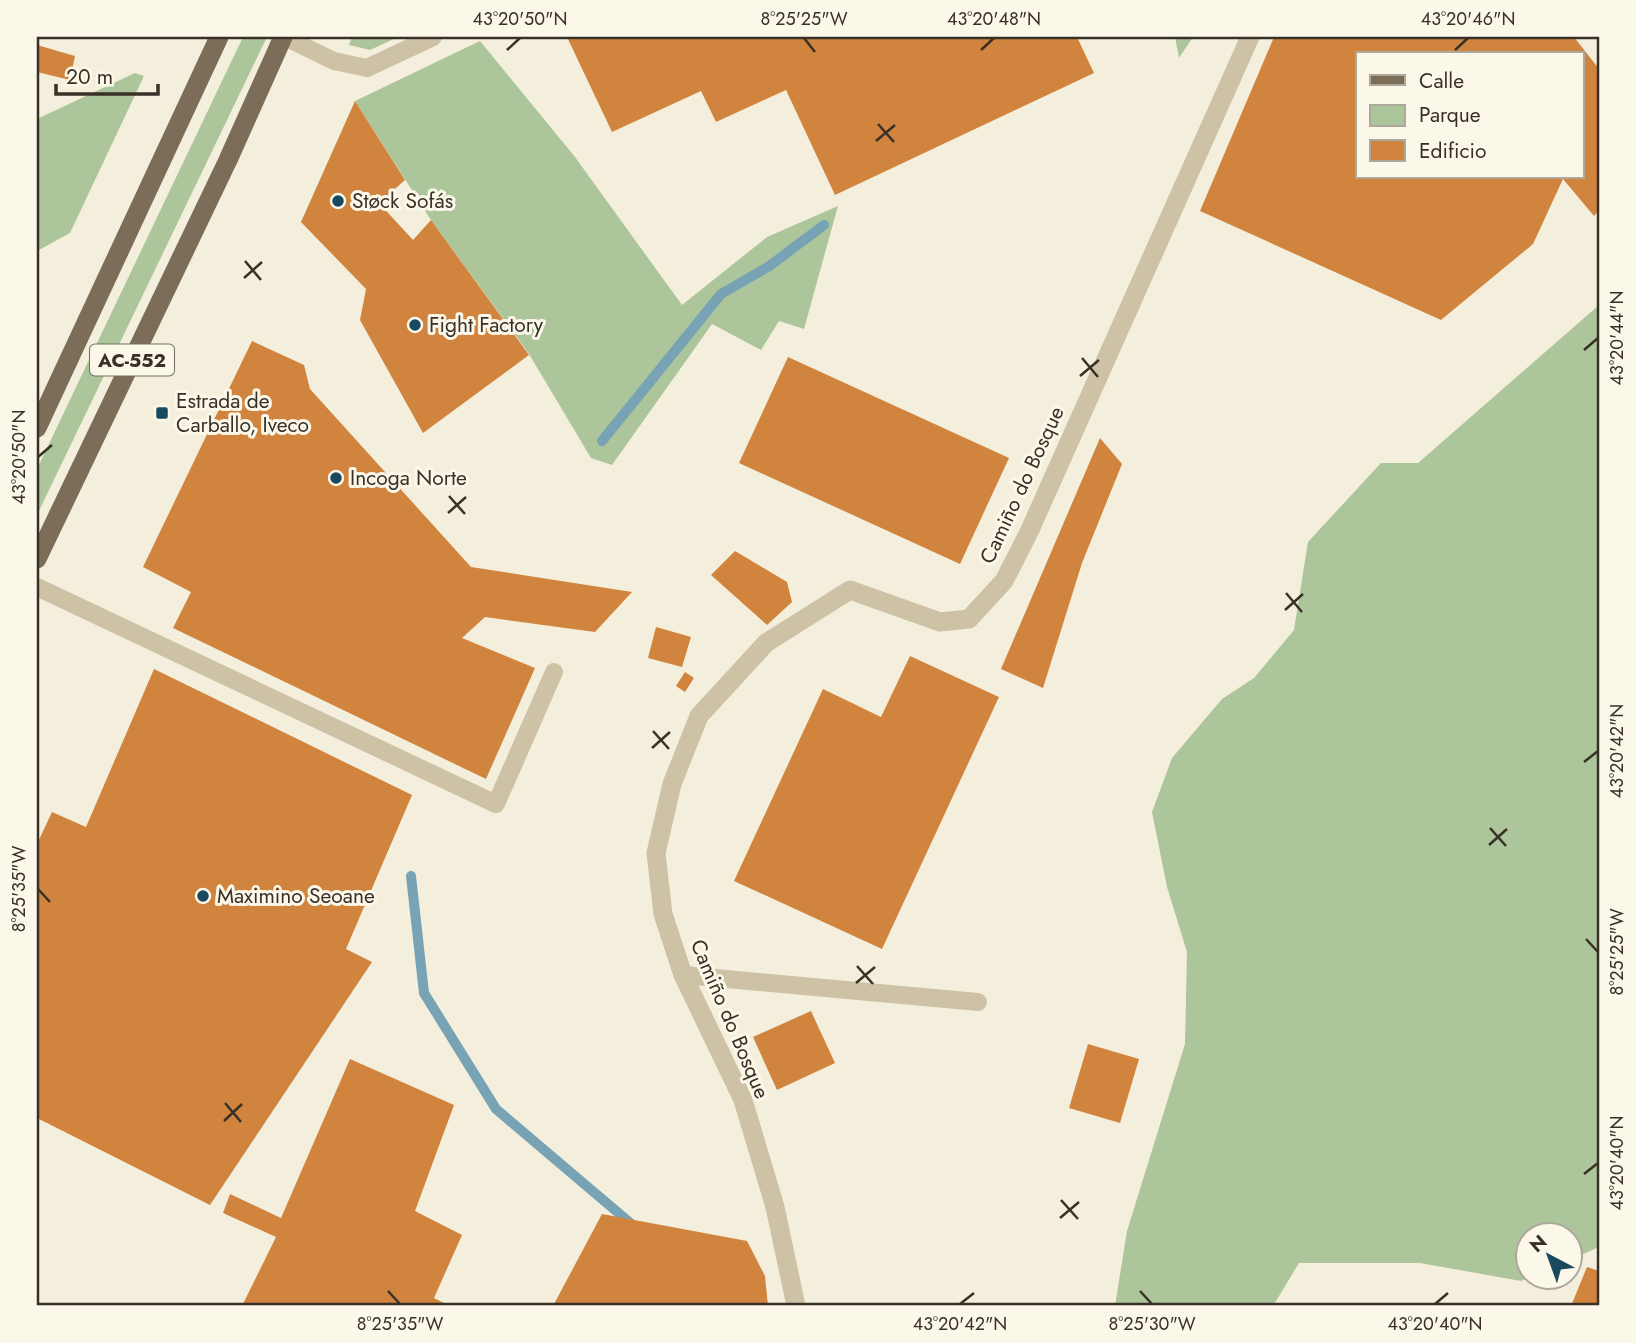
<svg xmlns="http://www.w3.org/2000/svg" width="1636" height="1343" viewBox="0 0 1636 1343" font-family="Jost,sans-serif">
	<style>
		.green { fill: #acc59a }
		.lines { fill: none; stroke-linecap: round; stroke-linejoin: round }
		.stream { stroke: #78a3b4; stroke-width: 10 }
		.building { fill: #d0843e; fill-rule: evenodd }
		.service { stroke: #cec2a6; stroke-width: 18 }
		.minor { stroke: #cec2a6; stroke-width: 19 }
		.primary { stroke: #7c6d58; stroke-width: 19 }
		.ticks { fill: none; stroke: #393128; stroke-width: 2.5 }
		.poi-dot { fill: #19495f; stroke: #fbf7e9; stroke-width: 2.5 }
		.labels { text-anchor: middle; stroke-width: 6; stroke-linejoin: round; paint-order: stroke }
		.shield { fill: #fbf7e9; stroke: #736c62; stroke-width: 2 }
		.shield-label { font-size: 19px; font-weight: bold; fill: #393128 }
		.poi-label { font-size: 21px; fill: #393128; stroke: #fbf7e9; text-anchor: start }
		.street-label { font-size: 21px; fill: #393128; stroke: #fbf7e9 }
		.neatline { fill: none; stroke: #393128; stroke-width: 2.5 }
		.ticks-label { font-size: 18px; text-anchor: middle; fill: #393128 }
	</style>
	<rect width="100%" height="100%" fill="#f4efdc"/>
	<g class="green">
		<path d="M243 37H267L37 515V469Z"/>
		<path d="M352 37H398L370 50 349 45Z"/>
		<path d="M1175 37H1193L1179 58Z"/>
		<path d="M480 41 575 157 682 305 767 237 838 206 804 329 779 321 761 350 712 324 612 465 591 458 529 354 431 220 355 101Z"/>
		<path d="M135 73 144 76 70 233 37 251V119Z"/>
		<path d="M1599 305V1247L1570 1260V1234H1528V1276L1530 1277 1521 1281 1420 1263H1299L1273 1306H1115L1127 1231 1185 1044 1187 952 1167 887 1152 812 1172 758 1222 699 1254 678 1294 630 1308 542 1381 463H1418Z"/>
	</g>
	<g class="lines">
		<g class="stream">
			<path d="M602 441 721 294 768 267 824 225"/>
			<path d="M411 876 424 993 496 1109 635 1227"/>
		</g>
	</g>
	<g class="building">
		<path d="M567 37H1077L1094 73 835 195 786 90 716 122 701 91 612 132Z"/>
		<path d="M1274 37H1574L1599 69V210L1594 216 1563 179 1533 244 1441 320 1200 211ZM1358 54H1582V177H1358Z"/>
		<path d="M37 45 75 56 70 80 37 72Z"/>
		<path d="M355 101 405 180 379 203 413 240 431 220 529 355 423 433 360 320 366 289 301 222Z"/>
		<path d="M252 341 304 365 310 389 471 567 632 592 595 632 485 617 462 638 535 668 486 779 173 628 191 592 143 567Z"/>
		<path d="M788 357 1009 458 960 564 739 463Z"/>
		<path d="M1100 438 1122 464 1082 563 1043 688 1001 669Z"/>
		<path d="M735 551 787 582 792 602 767 625 711 575Z"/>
		<path d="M656 627 691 637 682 667 648 658Z"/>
		<path d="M910 656 999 697 882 949 734 881 823 689 881 717Z"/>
		<path d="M154 669 412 795 346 949 372 962 210 1205 37 1118V844L52 812 86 827Z"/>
		<path d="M685 672 694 678 685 692 676 686Z"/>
		<path d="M811 1011 835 1063 777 1090 753 1037Z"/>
		<path d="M1088 1044 1139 1059 1120 1123 1069 1108Z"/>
		<path d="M350 1059 454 1105 415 1211 462 1235 434 1298 450 1306H242L276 1237 223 1213 230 1194 281 1218Z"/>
		<path d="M602 1214 747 1241 765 1276 768 1306H553Z"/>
		<path d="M1587 1267 1599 1271V1306H1571Z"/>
	</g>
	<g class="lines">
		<g class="service">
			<path d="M291 40 334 61 367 68 433 37"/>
			<path d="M37 587 496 804 554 672"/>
			<path d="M683 975 978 1002"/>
		</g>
		<path class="minor" d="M796 1306 775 1207 743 1100 683 975 663 914 656 853 672 784 699 716 766 643 850 590 940 622 969 619 1004 581 1029 532 1250 37"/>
		<g class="primary">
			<path d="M37 428 219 37"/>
			<path d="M37 559 228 160 283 37"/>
		</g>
	</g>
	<path class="ticks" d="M804 38 815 52M507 50 520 38M981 50 994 38M1455 50 1468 38M878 124 894 142M876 141 895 125M245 261 261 280M244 278 262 262M1584 350 1598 338M1082 358 1098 377M1080 376 1099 360M38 457 52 445M449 496 465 514M448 513 466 497M1286 593 1302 612M1285 610 1303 594M653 731 669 749M652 748 670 732M1584 762 1598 751M1490 828 1506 846M1489 845 1507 829M38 889 50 902M1586 939 1598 952M857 966 873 984M856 983 875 967M225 1103 241 1122M224 1121 242 1104M1584 1174 1598 1163M1061 1200 1078 1219M1060 1218 1079 1202M388 1291 400 1304M1140 1291 1152 1304M960 1304 974 1293M1435 1304 1448 1293"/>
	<g class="poi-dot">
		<circle cx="338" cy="201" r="7"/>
		<circle cx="415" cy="325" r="7"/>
		<rect x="155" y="406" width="14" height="14" rx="3.5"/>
		<circle cx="336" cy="478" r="7"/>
		<circle cx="203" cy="896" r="7"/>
	</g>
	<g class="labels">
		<rect class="shield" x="90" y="344.5" width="84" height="31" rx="5"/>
		<g class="shield-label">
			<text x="132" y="367">AC-552</text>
		</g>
		<g class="poi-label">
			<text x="352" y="208">Støck Sofás</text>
			<text x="429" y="332">Fight Factory</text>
			<text x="176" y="408">Estrada de<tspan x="176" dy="24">Carballo, Iveco</tspan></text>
			<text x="350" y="485">Incoga Norte</text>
			<text x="217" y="903">Maximino Seoane</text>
		</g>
		<g class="street-label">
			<text transform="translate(1022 485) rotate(-65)" y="7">Camiño do Bosque</text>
			<text transform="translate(730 1019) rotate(67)" y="7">Camiño do Bosque</text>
		</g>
	</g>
	<rect width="1636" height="1343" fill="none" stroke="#fbf7e9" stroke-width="77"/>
	<rect x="1356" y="52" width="228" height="126" fill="#fbf7e9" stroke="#ada89c" stroke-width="2"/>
	<rect x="1370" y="75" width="35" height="10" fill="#7c6d58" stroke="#ada89c" stroke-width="2"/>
	<text x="1419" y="88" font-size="21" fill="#393128">Calle</text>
	<rect x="1370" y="105" width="35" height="21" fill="#acc59a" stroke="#ada89c" stroke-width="2"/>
	<text x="1419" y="122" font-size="21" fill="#393128">Parque</text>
	<rect x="1370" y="140" width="35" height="21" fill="#d0843e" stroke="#ada89c" stroke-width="2"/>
	<text x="1419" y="158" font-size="21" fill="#393128">Edificio</text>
	<g transform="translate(1549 1256) rotate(319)"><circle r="33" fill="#fbf7e9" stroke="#ada89c" stroke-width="2"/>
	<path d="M0-5L12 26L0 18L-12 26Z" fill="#19495f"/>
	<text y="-10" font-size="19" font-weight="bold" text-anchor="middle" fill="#393128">N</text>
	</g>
	<path d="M56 84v10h102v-10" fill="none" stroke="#393128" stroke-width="3.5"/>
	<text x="66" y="84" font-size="21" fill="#393128" stroke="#fbf7e9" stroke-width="5" paint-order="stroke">20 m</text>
	<rect x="38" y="38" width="1560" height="1266" class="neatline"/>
	<g class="ticks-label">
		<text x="520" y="25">43°20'50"N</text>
		<text x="804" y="25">8°25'25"W</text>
		<text x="994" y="25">43°20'48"N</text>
		<text x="1468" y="25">43°20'46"N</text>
		<text transform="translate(1617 338) rotate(-90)" y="6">43°20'44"N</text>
		<text transform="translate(19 457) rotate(-90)" y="6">43°20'50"N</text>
		<text transform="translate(1617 751) rotate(-90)" y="6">43°20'42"N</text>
		<text transform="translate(19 889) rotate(-90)" y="6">8°25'35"W</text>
		<text transform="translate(1617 952) rotate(-90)" y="6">8°25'25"W</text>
		<text transform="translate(1617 1163) rotate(-90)" y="6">43°20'40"N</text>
		<text x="400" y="1330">8°25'35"W</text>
		<text x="960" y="1330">43°20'42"N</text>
		<text x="1152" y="1330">8°25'30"W</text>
		<text x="1435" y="1330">43°20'40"N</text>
	</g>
</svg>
